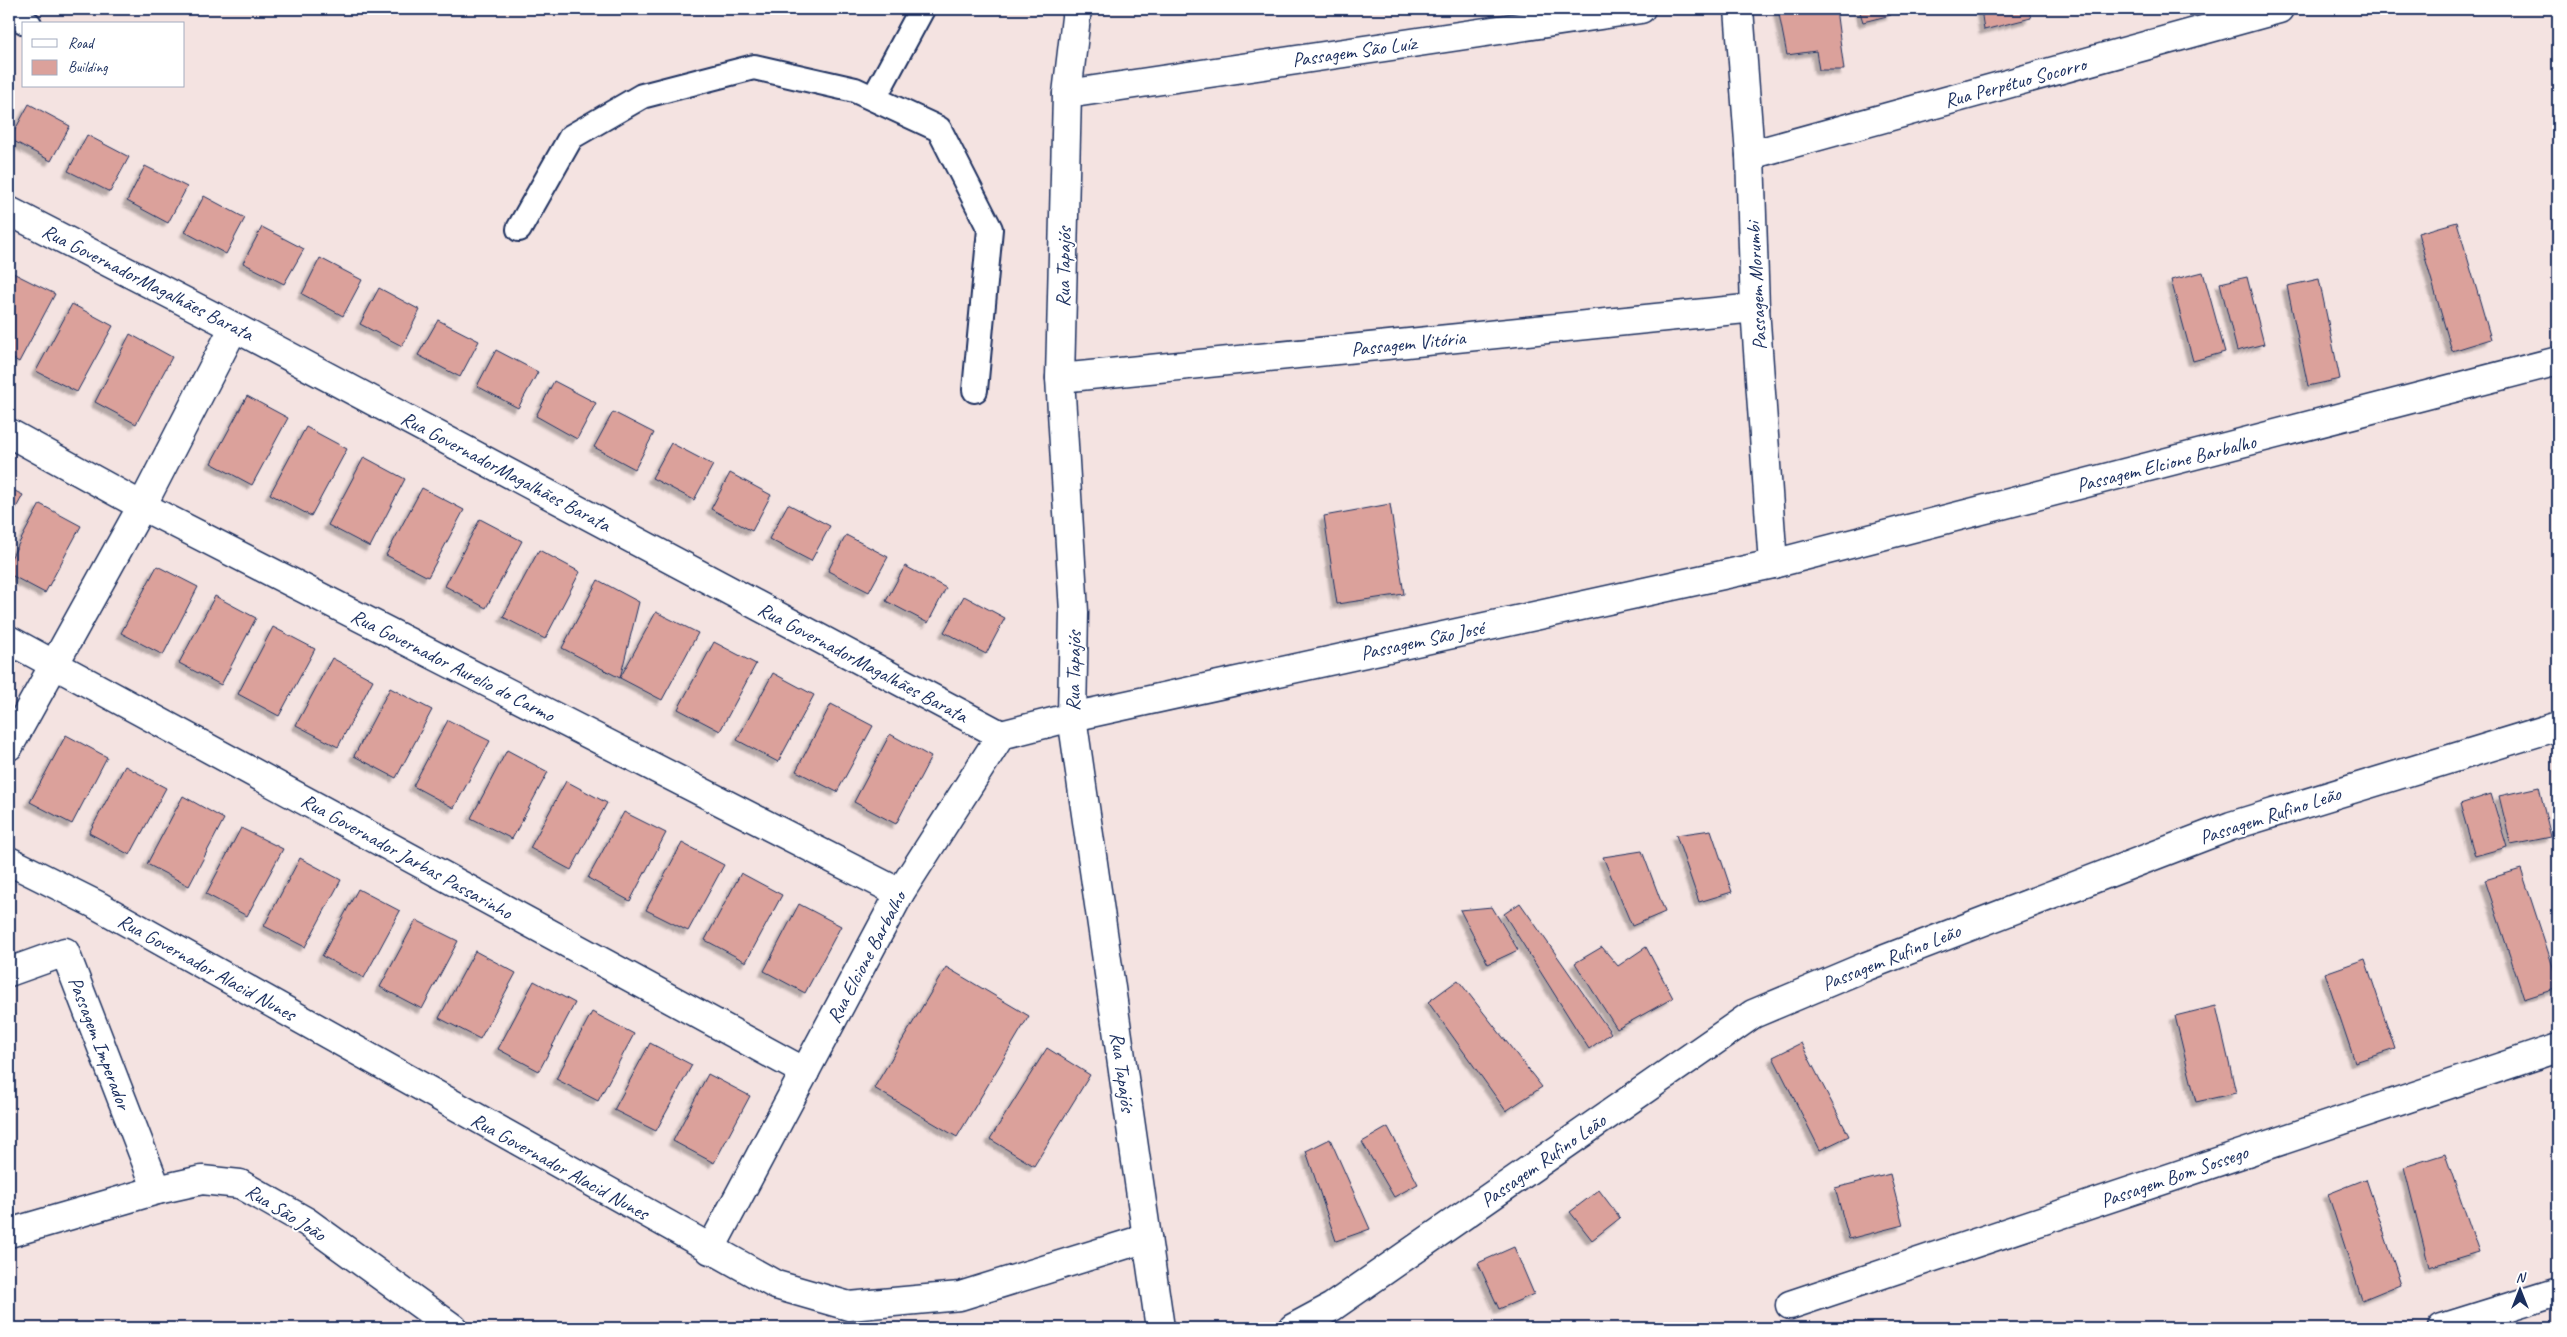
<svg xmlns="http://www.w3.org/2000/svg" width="2567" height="1337" viewBox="0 0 2567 1337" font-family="Caveat,sans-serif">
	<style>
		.building { fill: #dba19b; stroke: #1b2f5e; filter: url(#shadow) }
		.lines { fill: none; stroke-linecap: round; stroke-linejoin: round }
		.service-casing { stroke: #1b2f5e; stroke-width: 28 }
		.minor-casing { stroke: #1b2f5e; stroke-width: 31 }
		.tertiary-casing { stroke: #1b2f5e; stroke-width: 31 }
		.service { stroke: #fff; stroke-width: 24 }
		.minor { stroke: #fff; stroke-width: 28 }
		.tertiary { stroke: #fff; stroke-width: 28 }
		.labels { text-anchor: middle; stroke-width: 4; stroke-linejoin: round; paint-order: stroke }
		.street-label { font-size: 20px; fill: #1b2f5e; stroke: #fff }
	</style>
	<defs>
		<filter id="shadow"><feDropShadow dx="-4.5" dy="4.5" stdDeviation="1" flood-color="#0004"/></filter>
	</defs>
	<rect width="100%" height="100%" fill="#f4e3e1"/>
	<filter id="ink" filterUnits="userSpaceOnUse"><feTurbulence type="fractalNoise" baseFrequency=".02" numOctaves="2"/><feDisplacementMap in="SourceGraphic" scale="10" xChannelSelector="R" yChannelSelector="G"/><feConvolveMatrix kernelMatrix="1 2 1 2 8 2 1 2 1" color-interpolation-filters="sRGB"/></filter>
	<g filter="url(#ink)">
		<g class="building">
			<path d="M1778 9H1836L1844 70H1819L1816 51 1787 55Z"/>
			<path d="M1859 9H1889L1891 15 1863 22Z"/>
			<path d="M1981 9H2028L2031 18 1984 30Z"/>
			<path d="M29 104 70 126 51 161 10 139Z"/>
			<path d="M87 135 129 157 110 192 68 171Z"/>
			<path d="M145 166 187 187 168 223 127 201Z"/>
			<path d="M204 196 245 218 226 254 185 232Z"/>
			<path d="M2457 222 2491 339 2452 351 2418 233Z"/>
			<path d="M262 227 304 249 284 284 243 263Z"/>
			<path d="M320 258 362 280 343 316 302 294Z"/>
			<path d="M2203 272 2225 352 2193 361 2171 280Z"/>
			<path d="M13 273 55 294 19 362 9 356V282Z"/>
			<path d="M2247 277 2264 344 2237 351 2220 283Z"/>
			<path d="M2319 279 2340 379 2308 386 2287 286Z"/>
			<path d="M379 288 420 310 402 346 360 324Z"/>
			<path d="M72 304 113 326 77 392 36 371Z"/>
			<path d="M438 320 479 341 460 377 418 355Z"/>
			<path d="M130 334 172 357 136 424 95 402Z"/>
			<path d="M496 350 538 372 518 408 477 386Z"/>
			<path d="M554 381 596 403 577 439 536 416Z"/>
			<path d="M247 396 288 418 252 485 211 463Z"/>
			<path d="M613 412 654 433 635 469 594 447Z"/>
			<path d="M306 427 347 449 311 516 270 494Z"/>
			<path d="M671 443 713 465 694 500 652 478Z"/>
			<path d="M364 457 405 479 370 547 328 525Z"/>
			<path d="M730 473 771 495 752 531 711 509Z"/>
			<path d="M9 488 23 495 9 521Z"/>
			<path d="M422 488 464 510 428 577 386 555Z"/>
			<path d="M40 504 81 526 45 593 9 574V562Z"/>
			<path d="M788 504 830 526 811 561 769 539Z"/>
			<path d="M1390 504 1404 594 1337 604 1324 516Z"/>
			<path d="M480 519 522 541 486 608 445 586Z"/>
			<path d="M846 535 888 557 869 592 828 571Z"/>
			<path d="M539 550 580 572 545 639 503 617Z"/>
			<path d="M157 566 198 587 163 655 121 633Z"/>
			<path d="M905 566 946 588 928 623 886 601Z"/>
			<path d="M598 580 639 602 620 678 562 648Z"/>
			<path d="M215 596 256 618 221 685 179 663Z"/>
			<path d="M964 596 1005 618 986 654 944 632Z"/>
			<path d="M656 612 698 633 662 700 620 678Z"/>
			<path d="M273 627 315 649 279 716 238 694Z"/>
			<path d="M714 642 756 664 720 731 678 709Z"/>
			<path d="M332 658 373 680 338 747 296 725Z"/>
			<path d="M773 673 814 695 778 762 737 740Z"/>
			<path d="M390 688 432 710 396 778 354 756Z"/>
			<path d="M831 704 873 726 837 792 796 771Z"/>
			<path d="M448 720 490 741 454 808 413 786Z"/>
			<path d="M890 734 931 757 896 824 854 802Z"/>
			<path d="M66 735 107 757 72 824 30 802Z"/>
			<path d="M507 750 548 772 512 839 471 818Z"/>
			<path d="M125 766 166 788 130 855 89 833Z"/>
			<path d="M566 781 607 803 571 870 530 848Z"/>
			<path d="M2539 787 2551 837 2511 845 2499 796Z"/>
			<path d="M2491 794 2507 847 2475 856 2460 804Z"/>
			<path d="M183 796 224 819 189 886 147 864Z"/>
			<path d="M624 812 666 833 630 901 588 878Z"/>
			<path d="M241 828 283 849 247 916 206 894Z"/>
			<path d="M1711 830 1732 892 1699 902 1676 835Z"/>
			<path d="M682 843 724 865 688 931 646 910Z"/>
			<path d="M1642 851 1665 912 1632 926 1603 857Z"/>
			<path d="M300 858 341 880 305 947 264 926Z"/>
			<path d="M2521 869 2558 982V988L2524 999 2485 880Z"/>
			<path d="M741 873 782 895 746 962 705 940Z"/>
			<path d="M358 889 400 911 364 978 322 956Z"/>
			<path d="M1520 903 1611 1033 1589 1049 1504 914Z"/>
			<path d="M799 904 841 926 805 993 764 971Z"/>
			<path d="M1492 907 1518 950 1488 964 1460 910Z"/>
			<path d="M416 920 458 941 422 1009 380 987Z"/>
			<path d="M1602 947 1618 966 1646 947 1673 998 1617 1029 1575 963Z"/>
			<path d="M475 951 516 973 480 1039 439 1018Z"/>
			<path d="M2365 959 2395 1049 2355 1062 2325 973Z"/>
			<path d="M946 967 1029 1016 957 1137 874 1088Z"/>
			<path d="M1458 980 1542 1087 1506 1111 1428 1002Z"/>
			<path d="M534 981 575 1003 539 1071 498 1049Z"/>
			<path d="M2216 1006 2236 1093 2196 1102 2175 1016Z"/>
			<path d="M592 1012 634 1034 598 1101 556 1079Z"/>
			<path d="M650 1043 692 1065 656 1131 614 1110Z"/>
			<path d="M1801 1043 1849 1136 1820 1150 1773 1057Z"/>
			<path d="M1047 1048 1090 1075 1034 1166 990 1139Z"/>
			<path d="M708 1074 750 1096 714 1163 673 1141Z"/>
			<path d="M1388 1127 1418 1184 1394 1197 1362 1142Z"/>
			<path d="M1330 1139 1370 1229 1336 1241 1306 1151Z"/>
			<path d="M2445 1154 2479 1252 2429 1267 2404 1167Z"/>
			<path d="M1890 1174 1903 1225 1849 1239 1835 1188Z"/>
			<path d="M2366 1179 2401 1284 2362 1300 2328 1194Z"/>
			<path d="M1599 1190 1620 1218 1592 1240 1570 1212Z"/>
			<path d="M1514 1247 1534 1294 1499 1309 1478 1263Z"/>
		</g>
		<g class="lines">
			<g class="service-casing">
				<g id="service">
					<path d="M9 13 29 24"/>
					<path d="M874 98 922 9"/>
					<path d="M519 229 571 137 642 96 754 67 855 90 939 129 990 229 975 390"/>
				</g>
			</g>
			<g class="minor-casing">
				<g id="minor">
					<path d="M1077 9 1067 94 1060 378 1074 612 1072 717 1160 1328"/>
					<path d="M1739 9 1750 155 1755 308 1773 564"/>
					<path d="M1067 94 1641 9"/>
					<path d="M1750 155 2279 9"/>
					<path d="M9 211 234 327 1001 735"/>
					<path d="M1060 378 1755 308"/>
					<path d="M9 433 142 506 900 893"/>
					<path d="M9 640 805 1072"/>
					<path d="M9 746 142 506 234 327"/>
					<path d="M9 861 95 904 776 1285 849 1306 960 1296 1147 1238"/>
					<path d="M9 972 65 952 157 1190"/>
					<path d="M9 1233 157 1190 202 1180 240 1184 307 1222 453 1328"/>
					<path d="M710 1250 900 893 1001 735 1072 717 1773 564 2558 361"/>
					<path d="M1790 1305 2558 1048"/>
					<path d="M2442 1328 2558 1292"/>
				</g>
			</g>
			<g class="tertiary-casing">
				<path id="tertiary" d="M1293 1328 1332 1307 1753 1014 1867 966 2231 826 2558 726"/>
			</g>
			<use href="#service" class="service"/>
			<use href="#minor" class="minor"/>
			<use href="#tertiary" class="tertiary"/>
		</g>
	</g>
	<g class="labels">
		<g class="street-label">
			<text transform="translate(1354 51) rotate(-8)" y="7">Passagem São Luíz</text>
			<text transform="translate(2015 82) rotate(-15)" y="7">Rua Perpétuo Socorro</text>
			<text transform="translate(1063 267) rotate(-89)" y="7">Rua Tapajós</text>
			<text transform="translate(148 282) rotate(27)" y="7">Rua GovernadorMagalhães Barata</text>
			<text transform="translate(1756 286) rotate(-93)" y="7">Passagem Morumbi</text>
			<text transform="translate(1408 343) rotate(-6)" y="7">Passagem Vitória</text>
			<text transform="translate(2166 463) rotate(-14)" y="7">Passagem Elcione Barbalho</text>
			<text transform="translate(506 471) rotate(28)" y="7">Rua GovernadorMagalhães Barata</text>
			<text transform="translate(1422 640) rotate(-12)" y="7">Passagem São José</text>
			<text transform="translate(863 662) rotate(28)" y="7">Rua GovernadorMagalhães Barata</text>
			<text transform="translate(453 665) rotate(27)" y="7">Rua Governador Aurelio do Carmo</text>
			<text transform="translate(1073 671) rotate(-89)" y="7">Rua Tapajós</text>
			<text transform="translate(2270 815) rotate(-18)" y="7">Passagem Rufino Leão</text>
			<text transform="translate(407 856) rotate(29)" y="7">Rua Governador Jarbas Passarinho</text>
			<text transform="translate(866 957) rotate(-62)" y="7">Rua Elcione Barbalho</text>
			<text transform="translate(1891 957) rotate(-22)" y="7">Passagem Rufino Leão</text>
			<text transform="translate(207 967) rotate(29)" y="7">Rua Governador Alacid Nunes</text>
			<text transform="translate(100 1043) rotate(69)" y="7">Passagem Imperador</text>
			<text transform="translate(1123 1072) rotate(82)" y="7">Rua Tapajós</text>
			<text transform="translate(1543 1160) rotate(-35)" y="7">Passagem Rufino Leão</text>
			<text transform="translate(560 1166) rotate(29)" y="7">Rua Governador Alacid Nunes</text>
			<text transform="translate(2174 1176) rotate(-19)" y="7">Passagem Bom Sossego</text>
			<text transform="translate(286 1212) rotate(32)" y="7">Rua São João</text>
		</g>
	</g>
	<rect width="2567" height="1337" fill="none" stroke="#fff" stroke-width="30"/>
	<rect x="15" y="15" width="2537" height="1307" fill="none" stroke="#1b2f5e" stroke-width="2" filter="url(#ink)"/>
	<rect x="22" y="22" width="162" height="65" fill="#ffffff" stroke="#a4acbf"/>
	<rect x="32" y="39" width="25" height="8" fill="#ffffff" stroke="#a4acbf"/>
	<text x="68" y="48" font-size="15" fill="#1b2f5e">Road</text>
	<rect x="32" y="60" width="25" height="15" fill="#dba19b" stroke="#a4acbf"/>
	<text x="68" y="72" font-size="15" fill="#1b2f5e">Building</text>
	<g transform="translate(2520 1290)" stroke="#ffffff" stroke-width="4" paint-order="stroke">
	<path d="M0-4L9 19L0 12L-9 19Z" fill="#1b2f5e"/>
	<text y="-8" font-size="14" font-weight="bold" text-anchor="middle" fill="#1b2f5e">N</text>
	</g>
</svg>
